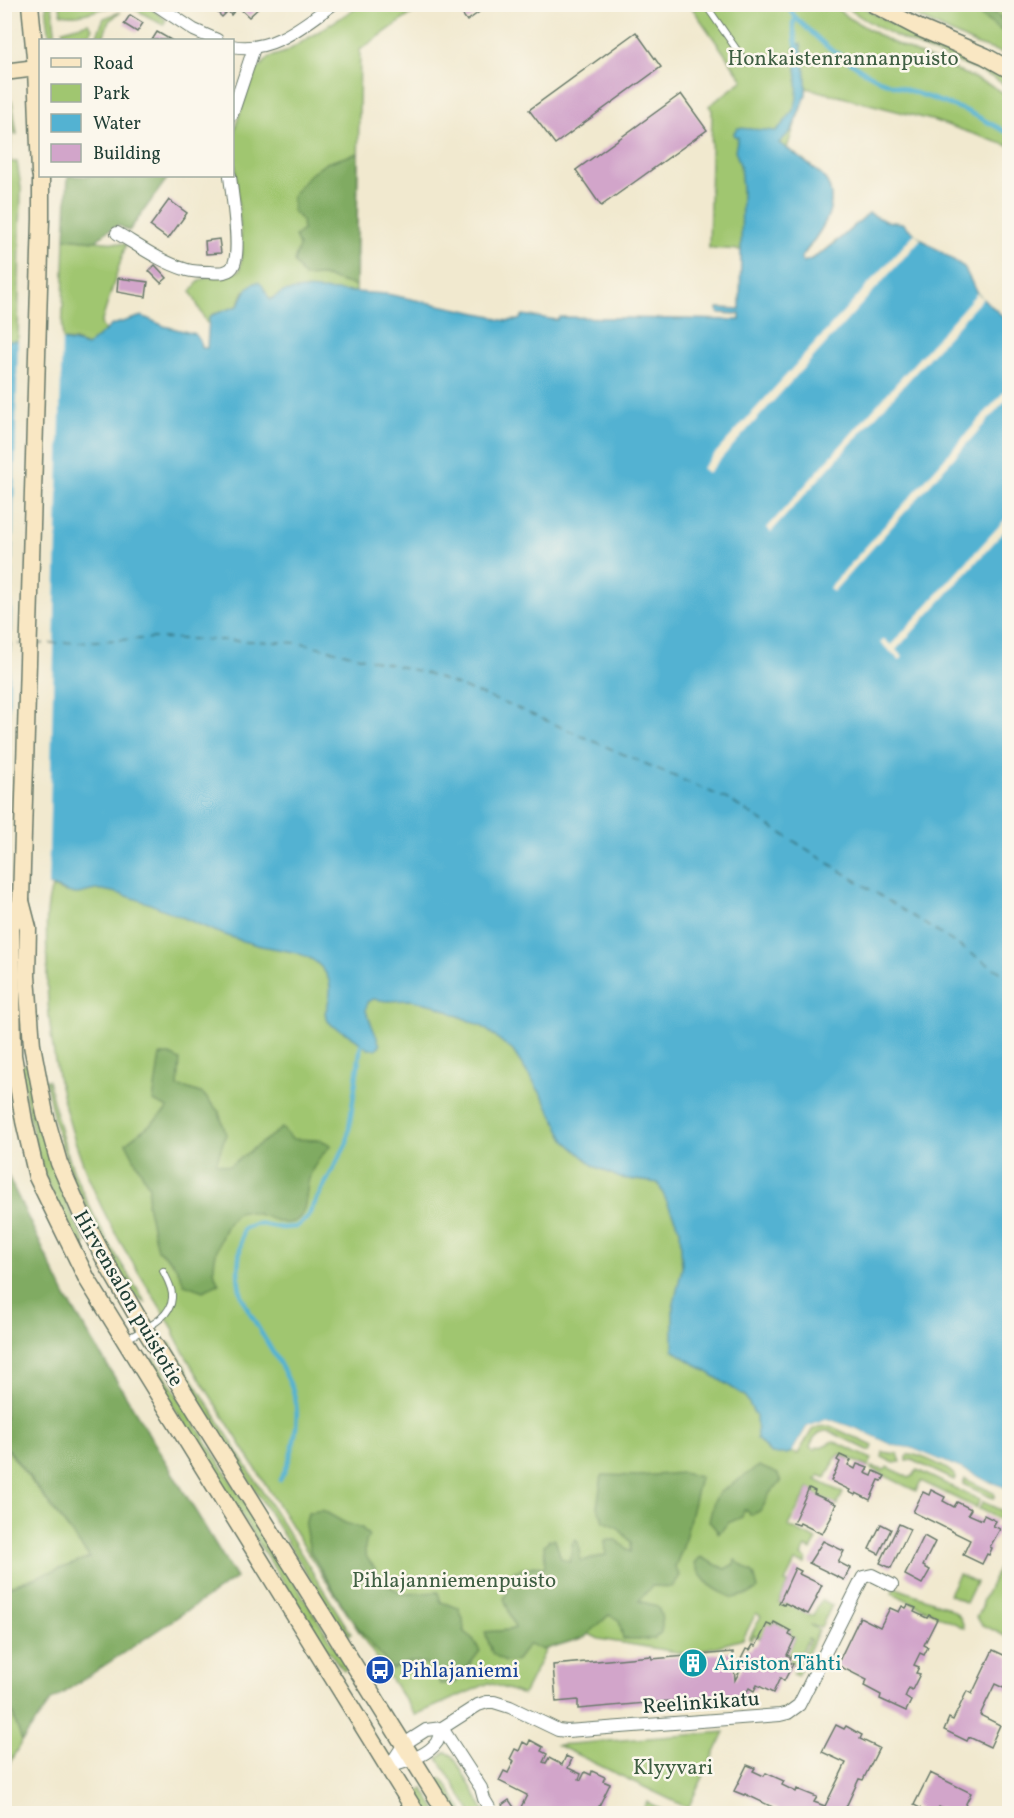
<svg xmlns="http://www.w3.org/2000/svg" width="1014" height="1818" viewBox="0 0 1014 1818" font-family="Vollkorn,serif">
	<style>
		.green { fill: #a0c670; stroke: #608252; stroke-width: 1.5 }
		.forest { fill: #80ab62; stroke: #50744b; stroke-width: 1.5 }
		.water { fill: #53b2d2; stroke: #397883; stroke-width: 1.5 }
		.pier { fill: #f1e9cf }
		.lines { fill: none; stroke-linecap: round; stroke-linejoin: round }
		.stream { stroke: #53b2d2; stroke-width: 4.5 }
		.ferry { stroke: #2f6063; stroke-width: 1.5; stroke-dasharray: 8 6; stroke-linecap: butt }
		.building { fill: #d2a5ca }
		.lane-casing { stroke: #68796a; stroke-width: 8 }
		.street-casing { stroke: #68796a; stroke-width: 14 }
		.secondary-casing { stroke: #68796a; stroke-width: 19 }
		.lane { stroke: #fff; stroke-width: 6 }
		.street { stroke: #fff; stroke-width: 12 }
		.secondary { stroke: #f9e7c3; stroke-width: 16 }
		.labels { text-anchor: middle; stroke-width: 5; stroke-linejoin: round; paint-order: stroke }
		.park-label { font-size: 21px; fill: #3f5f43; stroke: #fbf7ec }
		.street-label { font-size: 21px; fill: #1f3d34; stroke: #fbf7ec }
		.culture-label { font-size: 21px; fill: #0d838f; stroke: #fbf7ec; text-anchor: start }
		.transit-label { font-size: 21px; fill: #164399; stroke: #fbf7ec; text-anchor: start }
	</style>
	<rect width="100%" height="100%" fill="#fbf7ec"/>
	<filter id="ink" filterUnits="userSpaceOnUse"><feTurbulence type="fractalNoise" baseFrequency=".0167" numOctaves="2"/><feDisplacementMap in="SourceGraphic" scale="12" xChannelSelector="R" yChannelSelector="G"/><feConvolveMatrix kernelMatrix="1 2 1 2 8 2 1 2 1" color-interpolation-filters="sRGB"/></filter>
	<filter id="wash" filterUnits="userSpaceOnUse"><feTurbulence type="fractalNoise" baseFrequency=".008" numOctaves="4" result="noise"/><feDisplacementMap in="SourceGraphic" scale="24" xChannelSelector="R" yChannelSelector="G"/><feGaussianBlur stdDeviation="1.35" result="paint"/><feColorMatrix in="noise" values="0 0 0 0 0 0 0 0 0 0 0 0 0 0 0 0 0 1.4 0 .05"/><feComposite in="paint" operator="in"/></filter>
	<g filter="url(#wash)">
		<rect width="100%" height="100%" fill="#f1e9cf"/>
		<g class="green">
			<path d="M46 5H52L56 40H50Z"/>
			<path d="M60 5V4L132 5 131 6C114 1 94 14 76 15 71 16 66 14 61 14Z"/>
			<path d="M135 5C148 4 156 12 166 20L163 25 133 8Z"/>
			<path d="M361 5H424L360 50 356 293 317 318 244 291 238 306 212 315 209 318V324L206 322 191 292C204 268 218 282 240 270L242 252 233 136 252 73 256 71 270 57 286 52Z"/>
			<path d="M690 5H831L851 19 887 40 992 86 1009 98V146L935 121 807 88 787 148C796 155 822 173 827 182 841 209 816 237 801 258L803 262C815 260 827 248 837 240L804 284 749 248 741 250 709 248 712 110 709 106 743 80Z"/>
			<path d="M844 5H859L891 23 999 72 1009 79V88L994 78C947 56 883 37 844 5Z"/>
			<path d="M892 5H1009V55L975 44Z"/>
			<path d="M121 12 109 21 102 40H95L104 18Z"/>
			<path d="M88 23 92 28 87 40H64L63 30Z"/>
			<path d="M5 94 12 102 17 134H15Z"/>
			<path d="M4 109 11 133 10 162H17L21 188 18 341 4 389Z"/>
			<path d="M65 238 126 244 101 324 105 331 87 346 75 341 62 340Z"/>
			<path d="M145 838 628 1104 786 1454 792 1452 798 1454 812 1430 817 1427 830 1426 873 1446 871 1451H870L829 1431C818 1430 813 1437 810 1447L814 1450 816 1447 819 1448 833 1441 872 1459 868 1467 840 1454 835 1459 826 1478 819 1475 816 1480 843 1493 837 1505 814 1494 815 1491 809 1488 788 1526 817 1540 811 1550 806 1547 801 1556 806 1559 805 1564 795 1562 785 1582 788 1583 779 1603 784 1605 785 1603 813 1616 821 1600 832 1605 821 1627 810 1625 819 1630 797 1676 793 1674 810 1640 808 1639 801 1653 798 1652 795 1658 798 1659 794 1667 792 1666V1664L788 1662 790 1657 787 1655 795 1638 789 1635 791 1631 774 1622 760 1638 754 1635 751 1640 749 1639 761 1616 756 1613 743 1639 688 1654 599 1639 561 1620 523 1695 513 1691 489 1683 415 1715 369 1647 310 1556 185 1355 174 1334V1330C148 1286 117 1242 96 1195 64 1125 46 1041 47 964 47 938 44 911 52 887L65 892Z"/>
			<path d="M27 1064 41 1132 67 1205 86 1245 83 1247C61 1216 43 1179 35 1142 29 1117 25 1091 20 1065Z"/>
			<path d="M45 1080H48C56 1114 64 1149 78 1182 97 1225 121 1264 146 1303L135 1296 121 1274 73 1181 54 1121Z"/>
			<path d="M170 1343 351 1634 349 1636 341 1628 165 1345Z"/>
			<path d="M154 1358 348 1668 344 1671 316 1635 155 1377 152 1360Z"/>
			<path d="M4 1445 90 1558 5 1588H4Z"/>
			<path d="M883 1452 898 1454 901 1462 894 1463 882 1457Z"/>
			<path d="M909 1454C920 1455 952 1468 956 1478L954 1480 912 1460 906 1461V1457Z"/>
			<path d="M872 1467 884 1470 888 1467 909 1478 913 1476 917 1470 919 1471 980 1500 976 1508 921 1481 916 1491 871 1469Z"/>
			<path d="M965 1479 994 1493 995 1496 993 1498 963 1484Z"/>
			<path d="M983 1502 1009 1514V1524L979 1509Z"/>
			<path d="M1009 1546V1638L983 1625 976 1617 983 1605 982 1602Z"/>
			<path d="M959 1574 976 1582 966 1603 949 1594Z"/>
			<path d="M895 1587C912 1595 945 1603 958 1615 961 1618 963 1623 964 1628L892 1593Z"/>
			<path d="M4 1691 22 1741 5 1771H4Z"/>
			<path d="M725 1732 688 1808 557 1745Z"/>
			<path d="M446 1752 453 1756 486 1813H472L439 1760 438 1758Z"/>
			<path d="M440 1778 444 1781 464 1813H456L436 1781Z"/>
			<path d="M423 1789 439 1813H428L415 1793Z"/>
			<path d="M647 1802 668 1813H641Z"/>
		</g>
		<g class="forest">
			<path d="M969 5C987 4 997 13 1009 26V36L986 20Z"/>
			<path d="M358 153 356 286 322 276 304 277 294 262 299 246 295 236 303 230 302 221 293 211 292 196 308 176 326 163Z"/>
			<path d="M68 176H169L129 231 118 225 106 232 96 241 65 238Z"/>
			<path d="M160 1055H170L180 1060 178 1087 186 1088 203 1094 219 1112 226 1134 216 1163 229 1166 282 1128 292 1139 321 1140 331 1145C323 1154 315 1162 311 1173 303 1189 312 1225 284 1223 274 1221 253 1211 244 1211 227 1211 215 1252 214 1266 213 1272 216 1278 219 1284L203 1291 184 1284C178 1268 172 1259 157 1250L147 1204 149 1187 126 1143C140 1131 156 1122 168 1108L153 1101Z"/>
			<path d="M5 1160 6 1172 66 1297 236 1578 51 1701 22 1741 5 1691V1588L90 1558 5 1445Z"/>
			<path d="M759 1466 778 1474 781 1482C778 1486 772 1489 770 1493 762 1505 767 1510 750 1515L748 1511 744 1510 742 1517 728 1523 719 1533 709 1521 714 1501 719 1493Z"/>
			<path d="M682 1473 700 1477 683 1547 675 1567 680 1576 672 1587 652 1586 639 1601 657 1606C662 1614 663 1623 661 1632L654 1639H623L619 1620 609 1615 585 1637 543 1650 529 1644 517 1660 511 1662H505L492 1653 485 1632C494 1630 508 1632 515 1628L504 1598 509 1590 514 1571 534 1566 545 1567 544 1545 549 1540 555 1539 561 1558 570 1562 572 1544 575 1540 578 1542 581 1561 606 1555 605 1540H616L631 1552V1542L617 1527 604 1521 597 1507 602 1475 639 1476Z"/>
			<path d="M322 1510 345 1523 362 1528 369 1536C361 1550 365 1557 375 1568L376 1575 389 1586 403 1594 438 1592 441 1602 459 1608 463 1619 464 1632 473 1639 480 1651 455 1683 440 1684C432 1659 413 1657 392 1669L351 1619 310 1551 305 1526 308 1513Z"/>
			<path d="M700 1557 725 1569 734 1564 735 1560 754 1574 758 1589 749 1594 733 1598C715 1590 701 1582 695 1563Z"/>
		</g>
		<path class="water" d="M796 44H801L806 78V94L792 130 779 143C790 151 821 171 827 182 841 210 816 237 801 258L803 262C821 259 853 226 869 213L885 221 902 223 921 239 964 267 977 293 1009 322V1489L986 1481 969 1472 911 1448 894 1446 860 1430 828 1419 807 1427 792 1452 786 1454H771L757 1439 756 1417 745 1396 673 1350V1308L682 1268 680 1230 658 1183 620 1178 594 1166 566 1141 543 1097 513 1051 483 1027 434 1005 411 1000 387 1001 373 999 367 1002 366 1011 380 1045 376 1049H368L351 1036 333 1026 328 1021 325 1013C331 996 334 981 321 967 306 950 277 950 257 945 204 932 156 900 103 890 94 888 85 894 76 894 67 893 59 888 50 886 35 884 20 884 5 881L4 341C32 341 61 336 87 346L112 325 142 316 164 326 195 334 200 341 201 348H207L209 318 212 315 238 306C244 296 245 285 258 282L262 285 270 300 283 292 303 289 387 294 492 316C501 322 509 321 519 320L523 315 557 320 560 317 740 320V314L718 313V308L740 309 742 190 740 165 735 150 738 137 734 136V132L738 128 776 131C783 124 790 117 794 108 801 95 795 64 794 49Z"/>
		<g class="pier">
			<path d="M915 233 921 239 708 473 702 468Z"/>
			<path d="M977 293 983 298 771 532 767 528Z"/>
			<path d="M62 337 48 889 5 884 18 338Z"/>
			<path d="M1009 386V397L833 592 829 588Z"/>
			<path d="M1009 515V526L896 650 903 657 900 660 880 643 884 639 891 645Z"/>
			<path d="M828 1419 860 1430 894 1446 911 1448 969 1472 986 1481 1009 1489 1010 1492 985 1484 968 1475 911 1451 893 1449 859 1433 828 1422 809 1430 795 1453 792 1452 807 1427Z"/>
		</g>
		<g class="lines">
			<g class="stream">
				<path d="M786 4 796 18 793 23 796 44"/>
				<path d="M796 18 825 45 865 72 882 81 967 111 1010 134"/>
				<path d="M280 1480C293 1458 302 1416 293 1391 284 1367 268 1345 255 1322 251 1313 243 1303 241 1293 235 1273 240 1250 243 1229L257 1223 282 1228 296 1227 307 1218 347 1143 361 1045"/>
			</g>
			<g class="ferry">
				<path d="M36 644 158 638 302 643 422 672 517 708 729 800 1010 978"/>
				<path d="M4 645 22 644"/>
			</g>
		</g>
		<g id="blocks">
			<g class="building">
				<path d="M455 4H490L467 21Z"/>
				<path d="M226 5H232L236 9 231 15 228 11 222 17 218 13Z"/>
				<path d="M236 5H262L249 17Z"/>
				<path d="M130 15 143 23 137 32 124 24Z"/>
				<path d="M157 32 171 40H152Z"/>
				<path d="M636 32 661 67 555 144 529 110Z"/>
				<path d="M681 94 707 130 601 206 576 170Z"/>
				<path d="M169 200 187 213 168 239 150 226Z"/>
				<path d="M219 239 221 253 206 254 205 241Z"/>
				<path d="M155 265 167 278 161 283 149 271Z"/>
				<path d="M118 278 148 282 146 297 117 292Z"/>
				<path d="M840 1455 851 1460 848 1465 855 1469 857 1464 868 1468 865 1473 872 1476 874 1471 885 1476 882 1481 879 1480 870 1500 856 1493 855 1495 849 1492 850 1490 831 1481 840 1462 837 1460Z"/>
				<path d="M809 1488 815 1491 814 1494 836 1504 831 1516H832L822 1534 800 1523 799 1525 793 1523Z"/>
				<path d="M931 1490 945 1497 943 1501 954 1507 957 1502 971 1509 968 1514 982 1520 984 1515 996 1521 993 1526 1000 1529 990 1547 992 1548 989 1555 987 1554 982 1564 963 1555 970 1540 913 1512 923 1492 929 1495Z"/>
				<path d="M881 1524 891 1529 879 1554 869 1549Z"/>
				<path d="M899 1524 910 1529 891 1568 880 1563Z"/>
				<path d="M924 1536 935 1542 923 1566 930 1570 922 1584 905 1575Z"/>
				<path d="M823 1541 844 1551 838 1562 850 1568 844 1580 809 1563Z"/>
				<path d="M795 1568 801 1571 799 1574 822 1585 816 1597 817 1598 808 1614 785 1603 784 1605 779 1603Z"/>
				<path d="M908 1605 916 1608 914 1612 927 1618 929 1615 937 1619 924 1645 928 1647 924 1655 920 1653 914 1665 919 1667 916 1673 920 1674 912 1690 909 1688 905 1697 911 1701 906 1711 880 1699 881 1695 864 1686 867 1680 837 1665 860 1617 880 1627 890 1608 899 1612 902 1606 906 1608Z"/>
				<path d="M774 1622 791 1631 789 1635 795 1638 787 1655 791 1657 788 1662 793 1664 784 1681 780 1678 773 1693 757 1685 754 1691 749 1688 744 1697 741 1698 715 1700 714 1697 578 1709V1700L556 1702 553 1665 651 1656 652 1659 733 1652 735 1680 742 1667 738 1665 746 1649 750 1650 753 1645 756 1646 767 1624 772 1626Z"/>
				<path d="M993 1650 1010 1658V1691L995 1684 980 1715 1000 1725 990 1747 969 1737 967 1741 944 1730 949 1718 953 1720 967 1691 972 1694Z"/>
				<path d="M836 1725 844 1729 846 1726 862 1735 860 1739 879 1748 863 1780 859 1779 846 1807 849 1808 847 1814H777L779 1810 745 1794 744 1795 734 1791 747 1765 755 1768 753 1771 764 1776 766 1773 784 1781 782 1785 796 1792 797 1789 817 1797 814 1802 825 1806 846 1763 822 1752Z"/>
				<path d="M530 1740 543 1747 541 1751 547 1754 543 1762 546 1763 549 1758 562 1765 566 1756 572 1759 568 1768 581 1774 579 1779 581 1780 585 1772 591 1775 592 1771 605 1777 603 1781 610 1784 595 1814H507L502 1805 509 1800 518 1813 527 1795 499 1781 504 1771 508 1773 514 1761 510 1759 515 1749 519 1751 523 1742 528 1745Z"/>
				<path d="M930 1773 971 1793 961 1814H952L939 1807 935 1814H917L920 1808 914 1805Z"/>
			</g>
		</g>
	</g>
	<g filter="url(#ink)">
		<use href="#blocks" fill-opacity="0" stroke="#68796a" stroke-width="1.5"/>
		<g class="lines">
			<g class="lane-casing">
				<g id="lane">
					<path d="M705 4 746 63"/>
					<path d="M127 1339C143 1329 171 1319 172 1298 173 1289 167 1279 163 1271"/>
				</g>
			</g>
			<g class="street-casing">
				<g id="street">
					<path d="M155 4 194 30 217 40"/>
					<path d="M232 46C271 54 304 25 333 4"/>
					<path d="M232 114 254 48"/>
					<path d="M117 233C139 246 161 262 187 270 194 272 202 272 210 272 219 273 230 274 234 264 241 247 232 196 230 176"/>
					<path d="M442 1728 481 1788 484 1799 493 1814"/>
					<path d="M389 1767 404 1744 426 1730 442 1728 478 1705 487 1702H494L510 1707 558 1730 567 1731 780 1715 788 1713 799 1705 863 1577 872 1575 892 1585"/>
					<path d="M389 1767C404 1762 428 1756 437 1742 439 1738 440 1732 442 1728"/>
				</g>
			</g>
			<g class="secondary-casing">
				<g id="secondary">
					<path d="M30 4 36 68 40 173"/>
					<path d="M873 4 919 28 985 56 1010 70"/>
					<path d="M4 72 36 68"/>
					<path d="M41 176V219L21 901 28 928 27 976 32 1045 45 1114 59 1163 81 1213 108 1266 144 1328 447 1814"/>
					<path d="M21 901 11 928 13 1055 24 1121 37 1177 87 1279 417 1814"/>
				</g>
			</g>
			<use href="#lane" class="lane"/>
			<use href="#street" class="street"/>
			<use href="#secondary" class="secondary"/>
		</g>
	</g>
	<defs>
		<g id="building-disc" transform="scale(1.5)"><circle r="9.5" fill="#0f9aa8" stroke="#fbf7ec"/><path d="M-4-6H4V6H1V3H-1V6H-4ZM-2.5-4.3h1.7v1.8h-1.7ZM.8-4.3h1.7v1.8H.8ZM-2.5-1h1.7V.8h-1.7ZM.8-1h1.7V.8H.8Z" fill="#fff"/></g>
		<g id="bus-disc" transform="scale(1.5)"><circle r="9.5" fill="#1a4fb4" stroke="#fbf7ec"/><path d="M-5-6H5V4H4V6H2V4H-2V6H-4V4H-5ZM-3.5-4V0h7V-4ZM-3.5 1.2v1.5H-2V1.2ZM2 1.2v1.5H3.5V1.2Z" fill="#fff"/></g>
	</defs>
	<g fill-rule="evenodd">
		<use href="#building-disc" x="693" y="1663"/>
		<use href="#bus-disc" x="380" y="1670"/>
	</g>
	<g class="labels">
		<g class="park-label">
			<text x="843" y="65">Honkaistenrannanpuisto</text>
			<text x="454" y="1587">Pihlajanniemenpuisto</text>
			<text x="673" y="1774">Klyyvari</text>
		</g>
		<g class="street-label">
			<text transform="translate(129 1298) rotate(60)" y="7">Hirvensalon puistotie</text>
			<text transform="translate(701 1702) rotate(-4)" y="7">Reelinkikatu</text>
		</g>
		<g class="culture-label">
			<text x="714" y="1670">Airiston Tähti</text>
		</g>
		<g class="transit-label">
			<text x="401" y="1677">Pihlajaniemi</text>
		</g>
	</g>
	<rect width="1014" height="1818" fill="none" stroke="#fbf7ec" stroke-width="24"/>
	<rect x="39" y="39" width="195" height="138" fill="#fbf7ec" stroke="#a3ada2" stroke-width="1.5"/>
	<rect x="51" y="58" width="30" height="9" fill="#f9e7c3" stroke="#a3ada2" stroke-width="1.5"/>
	<text x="93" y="69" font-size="18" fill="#1f3d34">Road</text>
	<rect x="51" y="84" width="30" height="18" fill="#a0c670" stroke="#a3ada2" stroke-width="1.5"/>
	<text x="93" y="99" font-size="18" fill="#1f3d34">Park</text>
	<rect x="51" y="114" width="30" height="18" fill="#53b2d2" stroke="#a3ada2" stroke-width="1.5"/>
	<text x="93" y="129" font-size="18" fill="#1f3d34">Water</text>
	<rect x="51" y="144" width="30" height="18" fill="#d2a5ca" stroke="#a3ada2" stroke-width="1.5"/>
	<text x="93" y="159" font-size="18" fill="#1f3d34">Building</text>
</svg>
